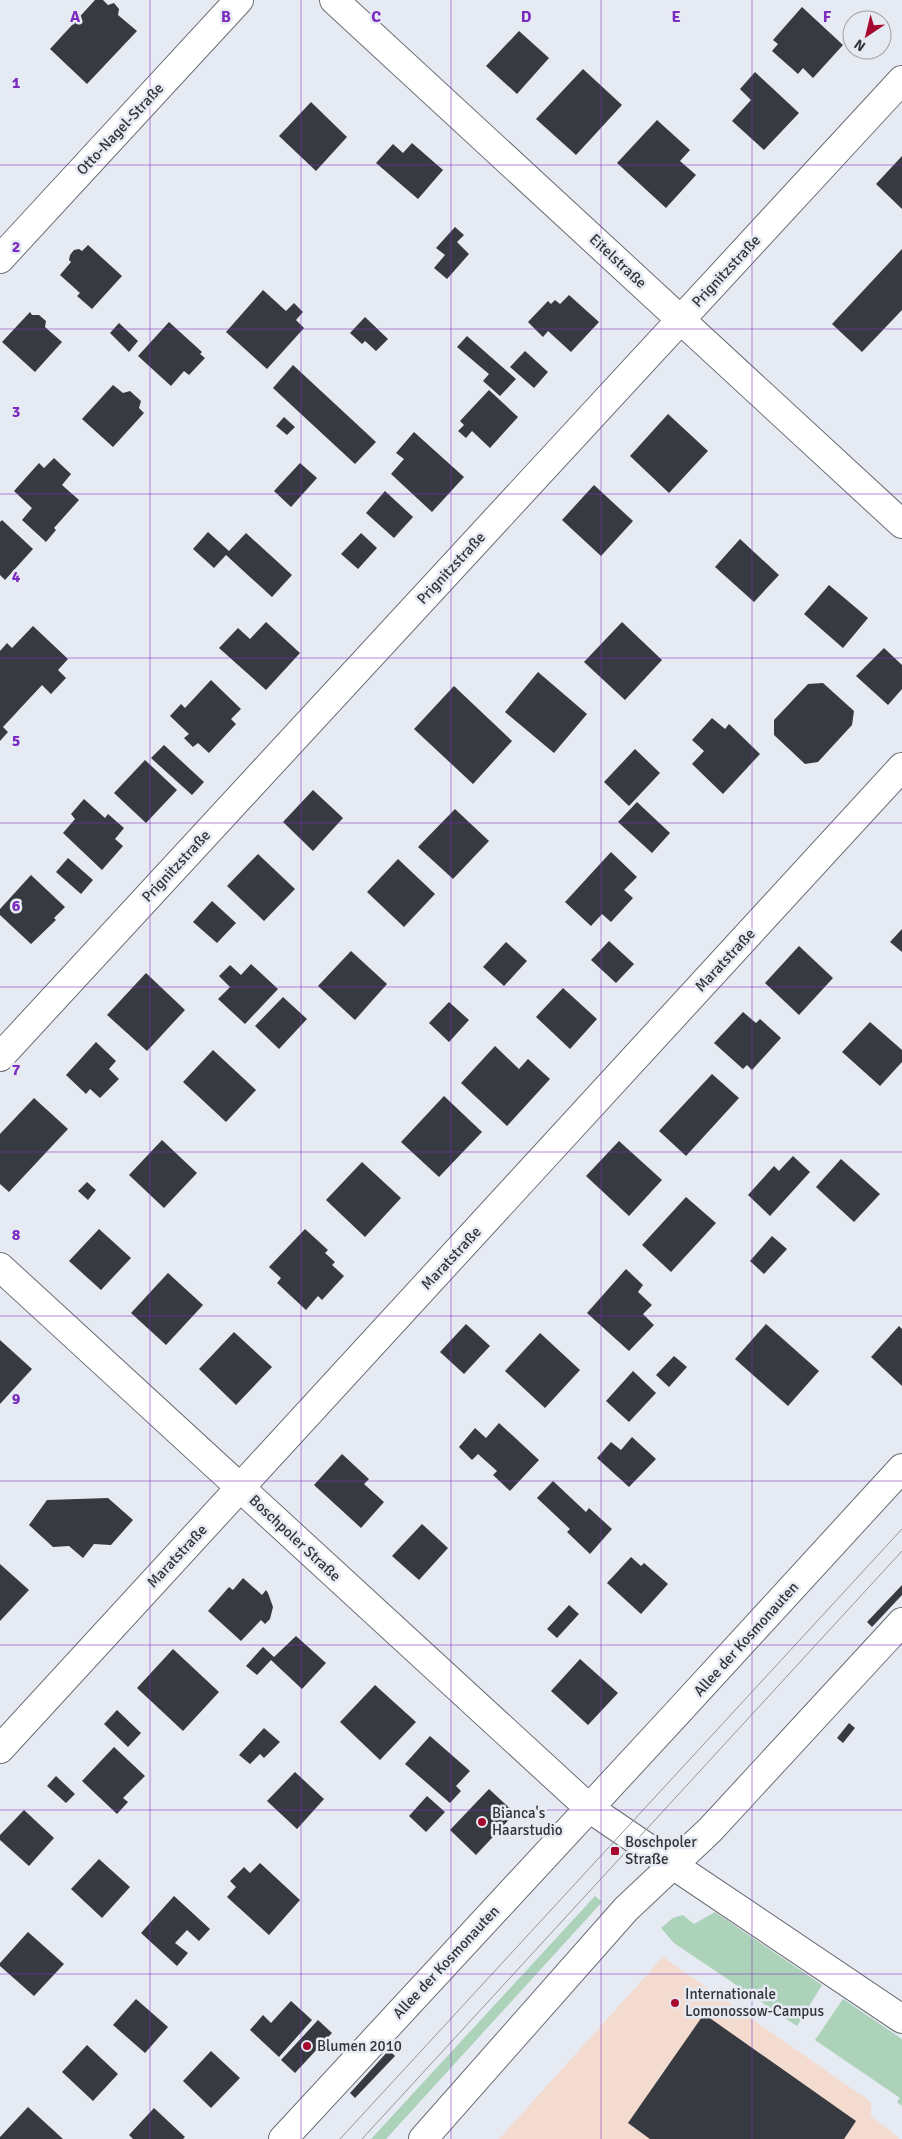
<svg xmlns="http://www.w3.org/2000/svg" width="902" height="2139" viewBox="0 0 902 2139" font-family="Signika,sans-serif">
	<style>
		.education { fill: #f3dbd0 }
		.green { fill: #add2ba }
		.building { fill: #373a40 }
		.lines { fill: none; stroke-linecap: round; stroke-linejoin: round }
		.minor-casing { stroke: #6b6e75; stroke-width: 30 }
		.major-casing { stroke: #6b6e75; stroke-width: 30 }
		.minor { stroke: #fff; stroke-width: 28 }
		.major { stroke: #fff; stroke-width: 28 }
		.tram { stroke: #92959a; stroke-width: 1 }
		.grid { fill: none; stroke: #7b2cbf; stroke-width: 1; stroke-opacity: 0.55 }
		.poi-dot { fill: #a5092f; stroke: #e6eaf2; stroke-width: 2 }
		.labels { text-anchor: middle; stroke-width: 5; stroke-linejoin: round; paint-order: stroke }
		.street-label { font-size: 15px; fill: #323437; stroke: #e6eaf2 }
		.poi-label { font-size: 15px; fill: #323437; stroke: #e6eaf2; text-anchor: start }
		.grid-label { font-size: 16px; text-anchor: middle; font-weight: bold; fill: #7b2cbf; stroke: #e6eaf2; stroke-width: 5; stroke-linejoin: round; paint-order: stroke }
	</style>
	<rect width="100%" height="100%" fill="#e6eaf2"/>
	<path class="education" d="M663 1957 871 2102V2116L900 2139H499Z"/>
	<g class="green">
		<path d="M595 1896 602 1902 386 2139H371Z"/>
		<path d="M715 1912 822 1985 797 2026 674 1943 661 1928 673 1918 683 1915 694 1924Z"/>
		<path d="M843 1999 902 2039V2106L897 2102 900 2098 815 2040Z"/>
	</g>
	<g class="building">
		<path d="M95 0H103L108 5 114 3 119 9 118 15 137 31 87 84 50 49Z"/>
		<path d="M802 7 843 45 813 78 803 68 798 74 772 51 778 44 773 40Z"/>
		<path d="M519 31 549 58 517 94 486 66Z"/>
		<path d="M583 69 622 105 576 155 536 119Z"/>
		<path d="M755 72 799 113 764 150 732 121 751 100 740 89Z"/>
		<path d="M311 102 347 137 316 171 279 136Z"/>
		<path d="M657 120 690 150 680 161 696 175 666 208 617 163Z"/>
		<path d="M412 143 443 170 418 199 376 163 393 144 403 153Z"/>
		<path d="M902 156V209L876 184Z"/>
		<path d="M455 227 464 235 457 242 469 254 447 279 434 268 445 255 436 248Z"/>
		<path d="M88 245 122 276 92 309 77 296 80 293 60 275 71 262 69 260 70 255 74 250 79 249 82 251Z"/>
		<path d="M902 249V310L862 352 832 324Z"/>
		<path d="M263 290 286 311 294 303 303 312 296 320 304 328 267 369 226 332Z"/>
		<path d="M569 295 599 322 571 352 548 331 543 337 528 322 548 301 551 304 555 300 560 304Z"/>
		<path d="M30 312 32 315H39L46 321 45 327 62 342 35 372 2 342Z"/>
		<path d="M365 317 388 339 376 351 365 341 362 344 350 333Z"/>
		<path d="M169 322 202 352 200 354 205 358 189 375 184 371 171 386 138 356Z"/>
		<path d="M119 323 138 341 129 352 110 333Z"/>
		<path d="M467 336 516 379 500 396 483 381 489 374 457 347Z"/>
		<path d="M525 351 548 372 534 388 510 367Z"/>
		<path d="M293 365 376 442 355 464 273 388Z"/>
		<path d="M113 385 123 393 130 391 141 401 139 408 144 413 113 447 82 419Z"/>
		<path d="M489 390 518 417 490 448 472 431 466 438 458 431 464 425 460 421Z"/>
		<path d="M668 414 708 451 669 493 630 456Z"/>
		<path d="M284 417 295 427 287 435 276 426Z"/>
		<path d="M414 432 464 477 432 512 391 474 404 459 396 453Z"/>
		<path d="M54 458 71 474 62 485 79 500 54 528 56 530 46 542 22 520 32 508 14 491 39 463 44 468Z"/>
		<path d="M300 463 317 478 291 507 274 491Z"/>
		<path d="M594 485 633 521 601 556 562 520Z"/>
		<path d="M385 491 413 517 394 538 366 513Z"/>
		<path d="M2 520 33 549 5 580 0 575V522Z"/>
		<path d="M208 532 229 551 246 533 292 575 272 597 226 555 214 568 193 549Z"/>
		<path d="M361 533 377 548 358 569 341 554Z"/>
		<path d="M740 539 779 575 754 602 715 567Z"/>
		<path d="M829 585 868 618 843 648 804 614Z"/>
		<path d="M266 622 300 653 266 690 219 648 238 628 250 639Z"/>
		<path d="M622 622 662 660 625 700 584 662Z"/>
		<path d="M33 626 68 659 58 670 66 678 51 694 42 685 3 727 8 732 0 741V651L7 643 12 648Z"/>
		<path d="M884 648 902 665V689L888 705 856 676Z"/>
		<path d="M538 672 587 714 554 753 505 712Z"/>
		<path d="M211 680 241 709 231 719 236 724 209 753 198 743 193 747 184 738 189 734 170 716 181 704 185 708Z"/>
		<path d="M823 683 854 711 852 725 818 762 805 764 774 735V720L808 684Z"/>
		<path d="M454 686 512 741 473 784 414 729Z"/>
		<path d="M712 718 725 729 729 724 760 754 723 794 692 764 704 751 692 740Z"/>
		<path d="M164 745 204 782 192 795 151 758Z"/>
		<path d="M635 749 660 773 629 806 604 782Z"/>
		<path d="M145 760 177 790 146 823 114 793Z"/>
		<path d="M313 790 343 818 313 851 283 822Z"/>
		<path d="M84 799 105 818 108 814 124 828 115 839 123 846 102 870 63 833 75 819 71 814Z"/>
		<path d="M637 802 670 833 652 853 618 822Z"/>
		<path d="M455 809 489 841 453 879 418 847Z"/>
		<path d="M611 852 637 877 624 890 633 898 611 922 602 914 591 926 565 902Z"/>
		<path d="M258 854 295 889 264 921 227 886Z"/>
		<path d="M68 858 93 880 81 894 56 872Z"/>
		<path d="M398 859 435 894 404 927 367 892Z"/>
		<path d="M31 875 65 907 54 918 56 920 31 944 0 915V909Z"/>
		<path d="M212 901 236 923 217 943 193 922Z"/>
		<path d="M902 929V952L890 942Z"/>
		<path d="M609 941 634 964 616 983 591 960Z"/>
		<path d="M506 942 527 961 504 986 483 967Z"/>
		<path d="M799 946 833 978 799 1015 765 983Z"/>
		<path d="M351 951 387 984 355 1020 318 986Z"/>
		<path d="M251 964 278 989 245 1024 218 999 230 987 219 976 230 965 241 975Z"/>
		<path d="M146 973 185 1010 147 1051 107 1015Z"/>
		<path d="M563 988 597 1019 570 1049 536 1017Z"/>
		<path d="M283 997 307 1019 279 1049 255 1026Z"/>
		<path d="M449 1002 469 1020 449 1042 429 1023Z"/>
		<path d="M743 1012 756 1023 760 1019 781 1038 752 1070 747 1065 743 1069 714 1043Z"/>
		<path d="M870 1022 902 1050V1062L880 1086 842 1052Z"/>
		<path d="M96 1042 116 1061 109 1069 119 1079 100 1098 90 1089 86 1094 66 1075Z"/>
		<path d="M495 1046 519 1069 528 1059 550 1079 507 1126 461 1083Z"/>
		<path d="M213 1050 256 1090 226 1122 183 1082Z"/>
		<path d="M712 1074 739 1098 686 1156 659 1131Z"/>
		<path d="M444 1096 482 1132 439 1177 401 1142Z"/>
		<path d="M34 1098 68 1129 9 1192 0 1184V1134Z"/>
		<path d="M162 1140 197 1173 164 1208 129 1175Z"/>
		<path d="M619 1141 662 1180 629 1216 586 1176Z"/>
		<path d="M793 1156 810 1172 770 1216 748 1195 774 1166 779 1171Z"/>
		<path d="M841 1159 880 1194 854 1222 816 1187Z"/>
		<path d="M362 1162 401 1198 365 1237 326 1200Z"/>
		<path d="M87 1182 96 1190 88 1200 78 1191Z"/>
		<path d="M686 1197 716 1223 671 1272 642 1245Z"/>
		<path d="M99 1229 131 1258 101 1290 69 1261Z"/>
		<path d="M305 1229 328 1250 325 1253 335 1262 332 1265 344 1276 322 1300 318 1296 306 1310 277 1283 281 1278 269 1267Z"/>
		<path d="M772 1236 787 1249 764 1274 750 1261Z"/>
		<path d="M626 1269 643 1285 638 1292 652 1305 643 1314 654 1325 629 1351 587 1313Z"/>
		<path d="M168 1273 203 1305 166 1345 131 1313Z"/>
		<path d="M466 1324 490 1346 464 1374 440 1352Z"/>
		<path d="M766 1324 819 1371 788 1406 735 1359Z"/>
		<path d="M899 1326 902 1329V1386L871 1357Z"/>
		<path d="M234 1332 272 1367 236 1405 199 1369Z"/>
		<path d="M540 1333 580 1370 545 1408 505 1371Z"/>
		<path d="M0 1340 32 1369 0 1404Z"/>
		<path d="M674 1356 687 1367 669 1387 656 1375Z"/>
		<path d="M633 1371 656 1393 629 1422 606 1401Z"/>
		<path d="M499 1423 539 1460 510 1491 493 1475 497 1471 478 1454 472 1460 459 1447 475 1428 486 1438Z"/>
		<path d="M632 1437 656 1459 629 1487 597 1458 611 1442 621 1450Z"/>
		<path d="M342 1454 369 1479 364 1484 384 1502 361 1528 314 1485Z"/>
		<path d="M553 1481 586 1512 589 1508 612 1529 590 1554 567 1532 570 1529 537 1498Z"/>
		<path d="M108 1498 133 1520 111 1545 94 1544 83 1558 69 1546 53 1547 29 1525 47 1500Z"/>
		<path d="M422 1524 448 1548 419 1580 392 1556Z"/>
		<path d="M631 1557 641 1566 644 1563 668 1584 641 1614 607 1583Z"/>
		<path d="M0 1564 29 1590 0 1621Z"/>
		<path d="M243 1578 262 1595 266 1590 268 1593 273 1607 270 1619 265 1624 261 1620 241 1641 208 1611 229 1587 233 1590Z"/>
		<path d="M902 1585V1595L872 1627 867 1622Z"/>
		<path d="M569 1605 579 1614 557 1638 547 1629Z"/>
		<path d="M296 1636 326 1663 302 1689 271 1660 257 1675 246 1666 263 1647 274 1657Z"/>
		<path d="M173 1649 219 1692 183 1731 137 1688Z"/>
		<path d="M580 1659 618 1693 588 1725 551 1691Z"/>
		<path d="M375 1685 416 1722 380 1760 340 1722Z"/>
		<path d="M117 1710 141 1733 128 1747 104 1724Z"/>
		<path d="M849 1723 855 1728 843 1743 837 1738Z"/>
		<path d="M264 1728 280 1742 264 1758 260 1754 250 1764 239 1755Z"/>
		<path d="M430 1736 470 1771 456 1786 461 1791 450 1803 405 1764Z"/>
		<path d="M114 1747 145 1776 123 1798 128 1802 117 1814 82 1781Z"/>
		<path d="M295 1772 324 1799 297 1829 267 1801Z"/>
		<path d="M56 1776 75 1794 66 1803 47 1786Z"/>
		<path d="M489 1789 515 1813 476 1855 450 1830Z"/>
		<path d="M427 1796 445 1812 426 1832 409 1816Z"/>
		<path d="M24 1810 54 1838 29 1866 0 1840V1835Z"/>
		<path d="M99 1859 130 1887 102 1918 71 1889Z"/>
		<path d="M260 1863 300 1900 269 1935 227 1897 236 1887 230 1881 244 1867 250 1873Z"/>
		<path d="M174 1896 210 1929 199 1941 187 1930 175 1943 188 1953 177 1966 141 1933Z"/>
		<path d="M28 1932 64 1964 34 1996 0 1966V1963Z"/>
		<path d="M136 1999 168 2027 145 2053 113 2025Z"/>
		<path d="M291 2001 312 2020 279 2057 250 2030 263 2015 271 2023Z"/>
		<path d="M704 2014 856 2121 844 2139H650L628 2123Z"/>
		<path d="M318 2020 332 2033 295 2073 281 2060Z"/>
		<path d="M87 2045 118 2074 93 2101 62 2072Z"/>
		<path d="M389 2050 395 2056 355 2098 350 2093Z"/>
		<path d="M211 2051 240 2078 211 2108 183 2081Z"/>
		<path d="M28 2107 63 2139H0V2137Z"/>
		<path d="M154 2108 185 2137 183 2139H133L129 2135Z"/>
	</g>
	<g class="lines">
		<g class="minor-casing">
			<g id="minor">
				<path d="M334 0 902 524"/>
				<path d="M0 259 239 0"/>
				<path d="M0 1057 902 80"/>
				<path d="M0 1267 589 1808"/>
				<path d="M0 1749 902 767"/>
				<path d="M673 1865 902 2019"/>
			</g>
		</g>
		<g class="major-casing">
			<g id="major">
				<path d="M589 1808 673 1865"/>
				<path d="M283 2139C490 1915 697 1693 902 1468"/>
				<path d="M423 2139 626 1909 710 1830 902 1622"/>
			</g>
		</g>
		<use href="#minor" class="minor"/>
		<use href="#major" class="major"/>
		<g class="tram">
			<path d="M340 2139 902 1529"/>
			<path d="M362 2139 902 1551"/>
		</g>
	</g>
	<path class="grid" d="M150 0V2139M301 0V2139M451 0V2139M601 0V2139M752 0V2139M0 165H902M0 329H902M0 494H902M0 658H902M0 823H902M0 987H902M0 1152H902M0 1316H902M0 1481H902M0 1645H902M0 1810H902M0 1974H902"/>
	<g class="poi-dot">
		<circle cx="482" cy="1822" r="5"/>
		<rect x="610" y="1846" width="10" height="10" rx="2.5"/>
		<circle cx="675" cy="2003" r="5"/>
		<circle cx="307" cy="2046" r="5"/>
	</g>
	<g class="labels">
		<g class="street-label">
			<text transform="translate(120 129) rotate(-47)" y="5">Otto-Nagel-Straße</text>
			<text transform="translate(618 261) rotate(43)" y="5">Eitelstraße</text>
			<text transform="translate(726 271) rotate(-47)" y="5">Prignitzstraße</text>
			<text transform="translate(451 568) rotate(-47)" y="5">Prignitzstraße</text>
			<text transform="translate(176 866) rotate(-47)" y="5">Prignitzstraße</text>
			<text transform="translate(725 960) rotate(-47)" y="5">Maratstraße</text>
			<text transform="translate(451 1258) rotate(-47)" y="5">Maratstraße</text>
			<text transform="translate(295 1538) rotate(43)" y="5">Boschpoler Straße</text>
			<text transform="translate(177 1556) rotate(-47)" y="5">Maratstraße</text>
			<text transform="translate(746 1639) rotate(-48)" y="5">Allee der Kosmonauten</text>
			<text transform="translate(446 1962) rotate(-47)" y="5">Allee der Kosmonauten</text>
		</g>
		<g class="poi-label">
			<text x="492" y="1818">Bianca's<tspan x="492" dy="17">Haarstudio</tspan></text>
			<text x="625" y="1847">Boschpoler<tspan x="625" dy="17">Straße</tspan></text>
			<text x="685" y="1999">Internationale<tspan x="685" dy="17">Lomonossow-Campus</tspan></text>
			<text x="317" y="2051">Blumen 2010</text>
		</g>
	</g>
	<g class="grid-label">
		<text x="75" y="22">A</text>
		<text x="226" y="22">B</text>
		<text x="376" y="22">C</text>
		<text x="526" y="22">D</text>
		<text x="676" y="22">E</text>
		<text x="827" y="22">F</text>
		<text x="16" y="88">1</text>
		<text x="16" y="252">2</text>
		<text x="16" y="417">3</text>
		<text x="16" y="582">4</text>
		<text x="16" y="746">5</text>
		<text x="16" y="911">6</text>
		<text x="16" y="1075">7</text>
		<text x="16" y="1240">8</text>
		<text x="16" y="1404">9</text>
	</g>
	<g transform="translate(867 35) rotate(215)"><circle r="24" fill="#e6eaf2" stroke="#9ea1a7"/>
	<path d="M0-4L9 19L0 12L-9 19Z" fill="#a5092f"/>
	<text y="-8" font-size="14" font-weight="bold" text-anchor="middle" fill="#323437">N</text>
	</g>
</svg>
